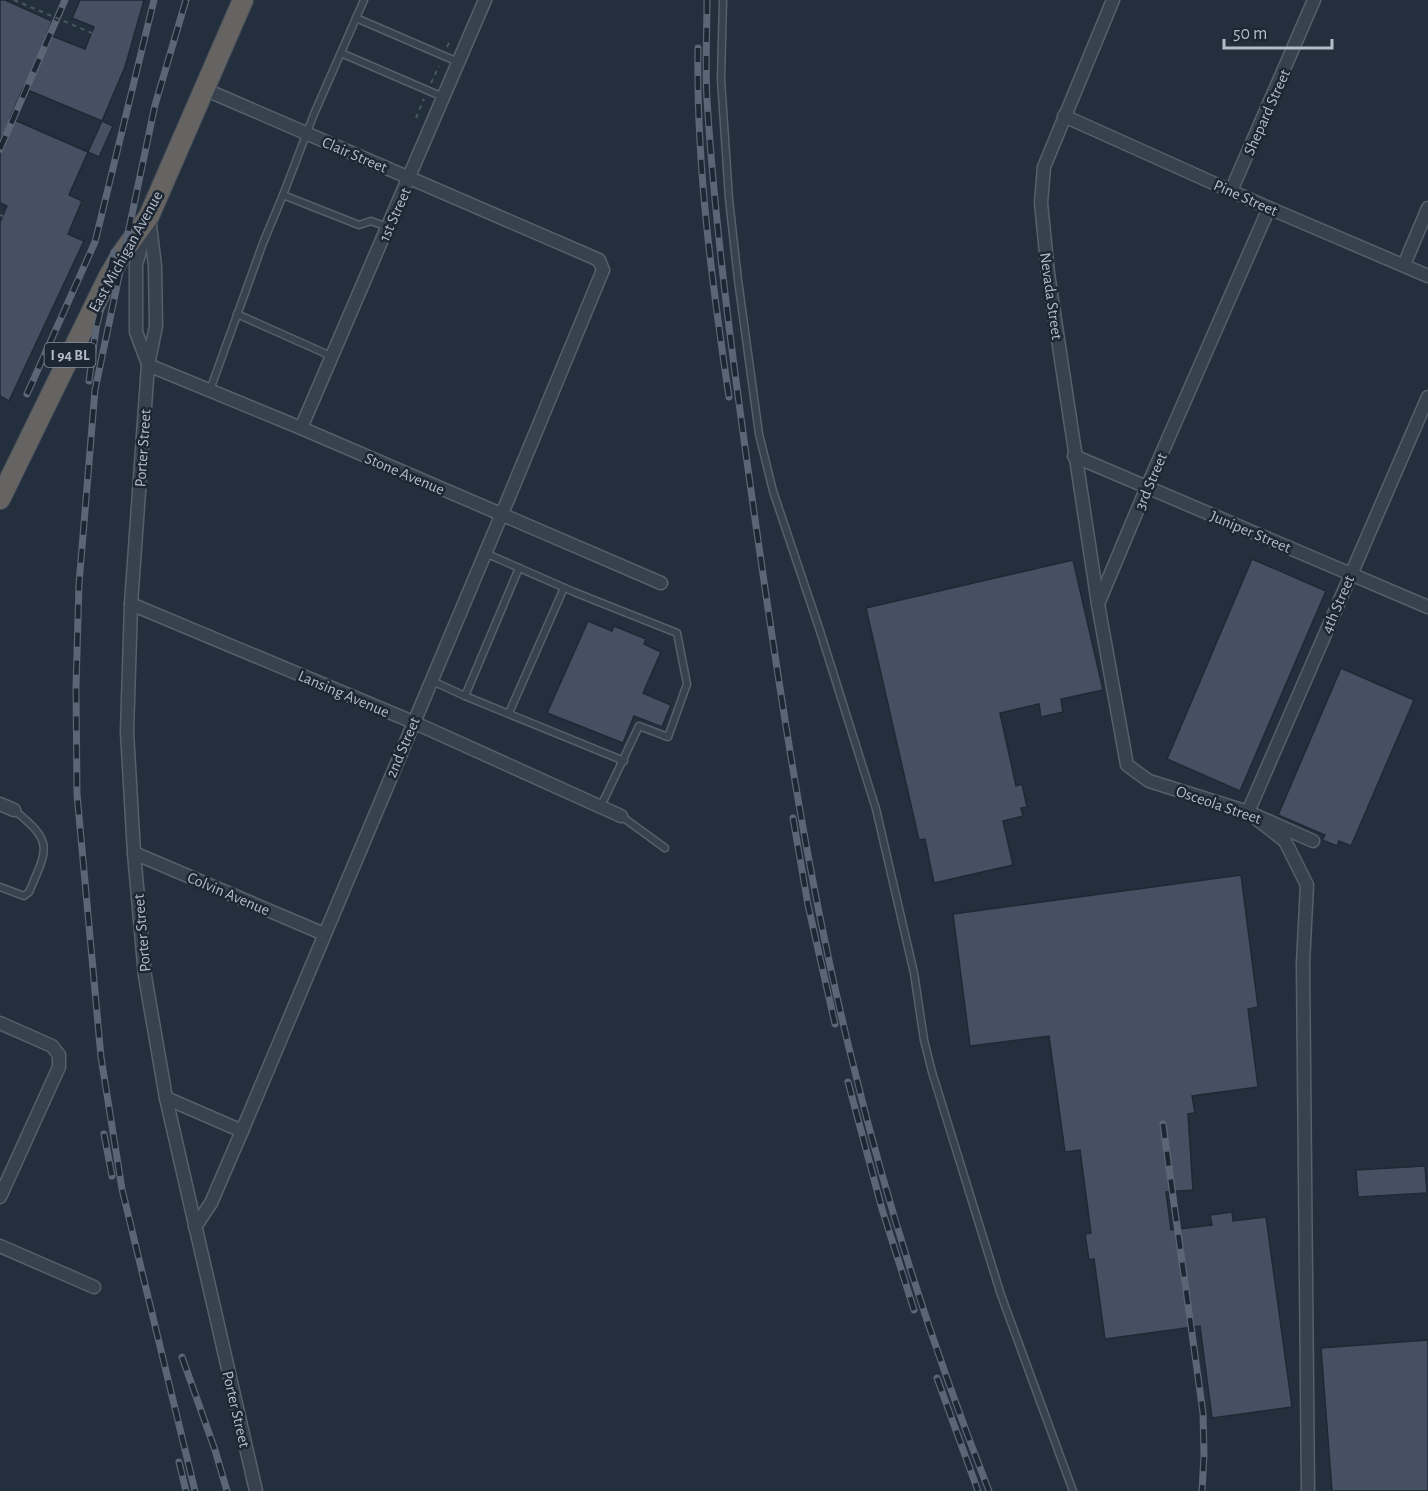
<svg xmlns="http://www.w3.org/2000/svg" width="1428" height="1491" viewBox="0 0 1428 1491" font-family="'Alegreya Sans',sans-serif">
	<style>
		.building { fill: #455162; stroke: #1f2835; stroke-width: 1.5 }
		.lines { fill: none; stroke-linecap: round; stroke-linejoin: round }
		.service-casing { stroke: #565f6c; stroke-width: 9 }
		.minor-casing { stroke: #565f6c; stroke-width: 15 }
		.trunk-casing { stroke: #434c59; stroke-width: 22 }
		.path { stroke: #44595c; stroke-width: 2; stroke-dasharray: 4.5 4.5; stroke-linecap: butt }
		.service { stroke: #38414e; stroke-width: 6 }
		.minor { stroke: #38414e; stroke-width: 12 }
		.trunk { stroke: #656462; stroke-width: 20 }
		.rail-casing { stroke: #5a6575; stroke-width: 7 }
		.rail { stroke: #1d2633; stroke-width: 4.5; stroke-dasharray: 14; stroke-linecap: butt }
		.path-bridge { stroke: #44595c; stroke-width: 2; stroke-dasharray: 4.5 4.5; stroke-linecap: butt }
		.labels { text-anchor: middle; stroke-width: 5; stroke-linejoin: round; paint-order: stroke }
		.shield { fill: #1d2633; stroke: #878f9c; stroke-width: 1.5 }
		.shield-label { font-size: 15px; font-weight: bold; fill: #b4bcc9 }
		.street-label { font-size: 16px; fill: #b4bcc9; stroke: #1d2633 }
	</style>
	<rect width="100%" height="100%" fill="#242f3e"/>
	<g class="building">
		<path d="M0 0H5L52 21 47 34 85 49 94 27 72 18 80 0H144L125 67 102 121 23 88 10 118 88 152 69 195 82 201 68 234 84 241 9 401 0 396V222L7 206 0 203Z"/>
		<path d="M102 121 113 126 99 157 88 152Z"/>
		<path d="M1252 559 1326 591 1240 791 1167 759Z"/>
		<path d="M1073 560 1103 690 1061 699 1063 712 1041 717 1039 704 1000 713 1016 786 1022 784 1027 807 1021 808 1023 816 1003 821 1013 865 934 883 925 839 919 840 866 608Z"/>
		<path d="M588 621 612 631 614 626 646 639 644 644 661 652 643 693 671 705 662 727 634 716 623 743 547 713Z"/>
		<path d="M1341 668 1414 700 1351 846 1339 841 1337 846 1322 840 1325 835 1278 815Z"/>
		<path d="M1241 875 1258 1007 1248 1009 1258 1087 1192 1096 1195 1113 1188 1114 1193 1190 1166 1192 1171 1230 1212 1225 1210 1215 1232 1212 1233 1221 1266 1217 1292 1407 1212 1418 1200 1326 1105 1339 1094 1259 1089 1260 1085 1234 1091 1233 1080 1150 1065 1152 1049 1036 970 1046 953 914Z"/>
		<path d="M1425 1166 1427 1193 1358 1197 1356 1170Z"/>
		<path d="M1428 1340V1491H1332L1321 1348Z"/>
	</g>
	<g class="lines">
		<g class="service-casing">
			<g id="service">
				<path d="M364 0 314 114 283 195 359 225 371 221 387 227"/>
				<path d="M723 0 721 79 729 199 738 280 759 434 773 491 820 631 876 809 914 973 924 1040 932 1072 1001 1295 1073 1491"/>
				<path d="M356 18 458 62"/>
				<path d="M341 53 443 97"/>
				<path d="M237 314 331 356"/>
				<path d="M210 390 263 243 283 195"/>
				<path d="M485 553 574 592 677 633 687 684 668 737 639 726 601 806"/>
				<path d="M519 568 465 696 624 761"/>
				<path d="M430 680 465 696"/>
				<path d="M509 713 564 588"/>
				<path d="M621 816 665 848"/>
				<path d="M0 887 24 896 29 892C48 848 54 842 14 810"/>
			</g>
		</g>
		<g class="minor-casing">
			<g id="minor">
				<path d="M1064 116 1269 208 1428 276"/>
				<path d="M1231 191 1314 0"/>
				<path d="M1269 208 1147 487 1098 604 1127 765 1149 781 1248 812 1313 841"/>
				<path d="M149 217 155 266 156 326 148 365 131 604 127 732 134 853 145 976 166 1098 256 1491"/>
				<path d="M146 228 136 265V332L148 364"/>
				<path d="M1404 265 1428 208"/>
				<path d="M148 365 301 428 661 583"/>
				<path d="M301 428 485 0"/>
				<path d="M1074 456 1428 607"/>
				<path d="M131 604 413 722 621 816"/>
				<path d="M1098 604 1048 273 1041 203 1044 167 1113 0"/>
				<path d="M0 804 14 810"/>
				<path d="M134 853 324 934"/>
				<path d="M0 1023 52 1046 59 1055V1067L0 1197"/>
				<path d="M166 1098 242 1131"/>
				<path d="M195 1227 211 1203 242 1131C362 844 485 558 603 270L599 260 204 89"/>
				<path d="M0 1246 94 1287"/>
				<path d="M1308 1491 1303 963 1307 885 1285 841 1248 812 1428 397"/>
			</g>
		</g>
		<g class="trunk-casing">
			<path id="trunk" d="M0 499 109 276 123 252 149 216 243 0"/>
		</g>
		<g class="path">
			<path d="M447 47 451 39"/>
			<path d="M431 83 439 66"/>
			<path d="M416 118 424 99"/>
			<path d="M0 215 3 216"/>
		</g>
		<use href="#service" class="service"/>
		<use href="#minor" class="minor"/>
		<use href="#trunk" class="trunk"/>
		<g class="rail-casing">
			<g id="rail">
				<path d="M186 0 155 105 95 390 79 584 76 687 77 794 101 1057 122 1189 195 1491"/>
				<path d="M707 0C707 33 705 67 707 100 716 242 736 384 756 526 782 707 809 890 854 1068 889 1212 935 1353 989 1491"/>
				<path d="M698 48C696 163 712 283 729 397"/>
				<path d="M0 149 65 0"/>
				<path d="M89 381 96 329 114 252"/>
				<path d="M27 394 95 242 154 0"/>
				<path d="M793 818 808 905 835 1024"/>
				<path d="M848 1082 882 1209 914 1310"/>
				<path d="M1163 1124 1203 1413 1204 1455 1202 1491"/>
				<path d="M104 1134 112 1176"/>
				<path d="M182 1357 215 1450 227 1491"/>
				<path d="M937 1378 978 1491"/>
				<path d="M179 1462 186 1491"/>
			</g>
		</g>
		<use href="#rail" class="rail"/>
		<path class="path-bridge" d="M14 0 92 33"/>
	</g>
	<g class="labels">
		<rect class="shield" x="44.5" y="343" width="51" height="24" rx="4.5"/>
		<g class="shield-label">
			<text x="70" y="360">I 94 BL</text>
		</g>
		<g class="street-label">
			<text transform="translate(1266 112) rotate(-66)" y="6">Shepard Street</text>
			<text transform="translate(355 154) rotate(23)" y="6">Clair Street</text>
			<text transform="translate(1246 197) rotate(24)" y="6">Pine Street</text>
			<text transform="translate(394 214) rotate(-66)" y="6">1st Street</text>
			<text transform="translate(125 251) rotate(-61)" y="6">East Michigan Avenue</text>
			<text transform="translate(1052 296) rotate(82)" y="6">Nevada Street</text>
			<text transform="translate(142 448) rotate(-86)" y="6">Porter Street</text>
			<text transform="translate(405 473) rotate(23)" y="6">Stone Avenue</text>
			<text transform="translate(1150 481) rotate(-67)" y="6">3rd Street</text>
			<text transform="translate(1251 531) rotate(23)" y="6">Juniper Street</text>
			<text transform="translate(1337 604) rotate(-67)" y="6">4th Street</text>
			<text transform="translate(344 693) rotate(23)" y="6">Lansing Avenue</text>
			<text transform="translate(402 747) rotate(-67)" y="6">2nd Street</text>
			<text transform="translate(1219 804) rotate(19)" y="6">Osceola Street</text>
			<text transform="translate(229 893) rotate(23)" y="6">Colvin Avenue</text>
			<text transform="translate(141 933) rotate(-95)" y="6">Porter Street</text>
			<text transform="translate(237 1409) rotate(77)" y="6">Porter Street</text>
		</g>
	</g>
	<path d="M1224 39v9h108v-9" fill="none" stroke="#b4bcc9" stroke-width="3"/>
	<text x="1233" y="39" font-size="18" fill="#b4bcc9" stroke="#1d2633" stroke-width="4.5" paint-order="stroke">50 m</text>
</svg>
